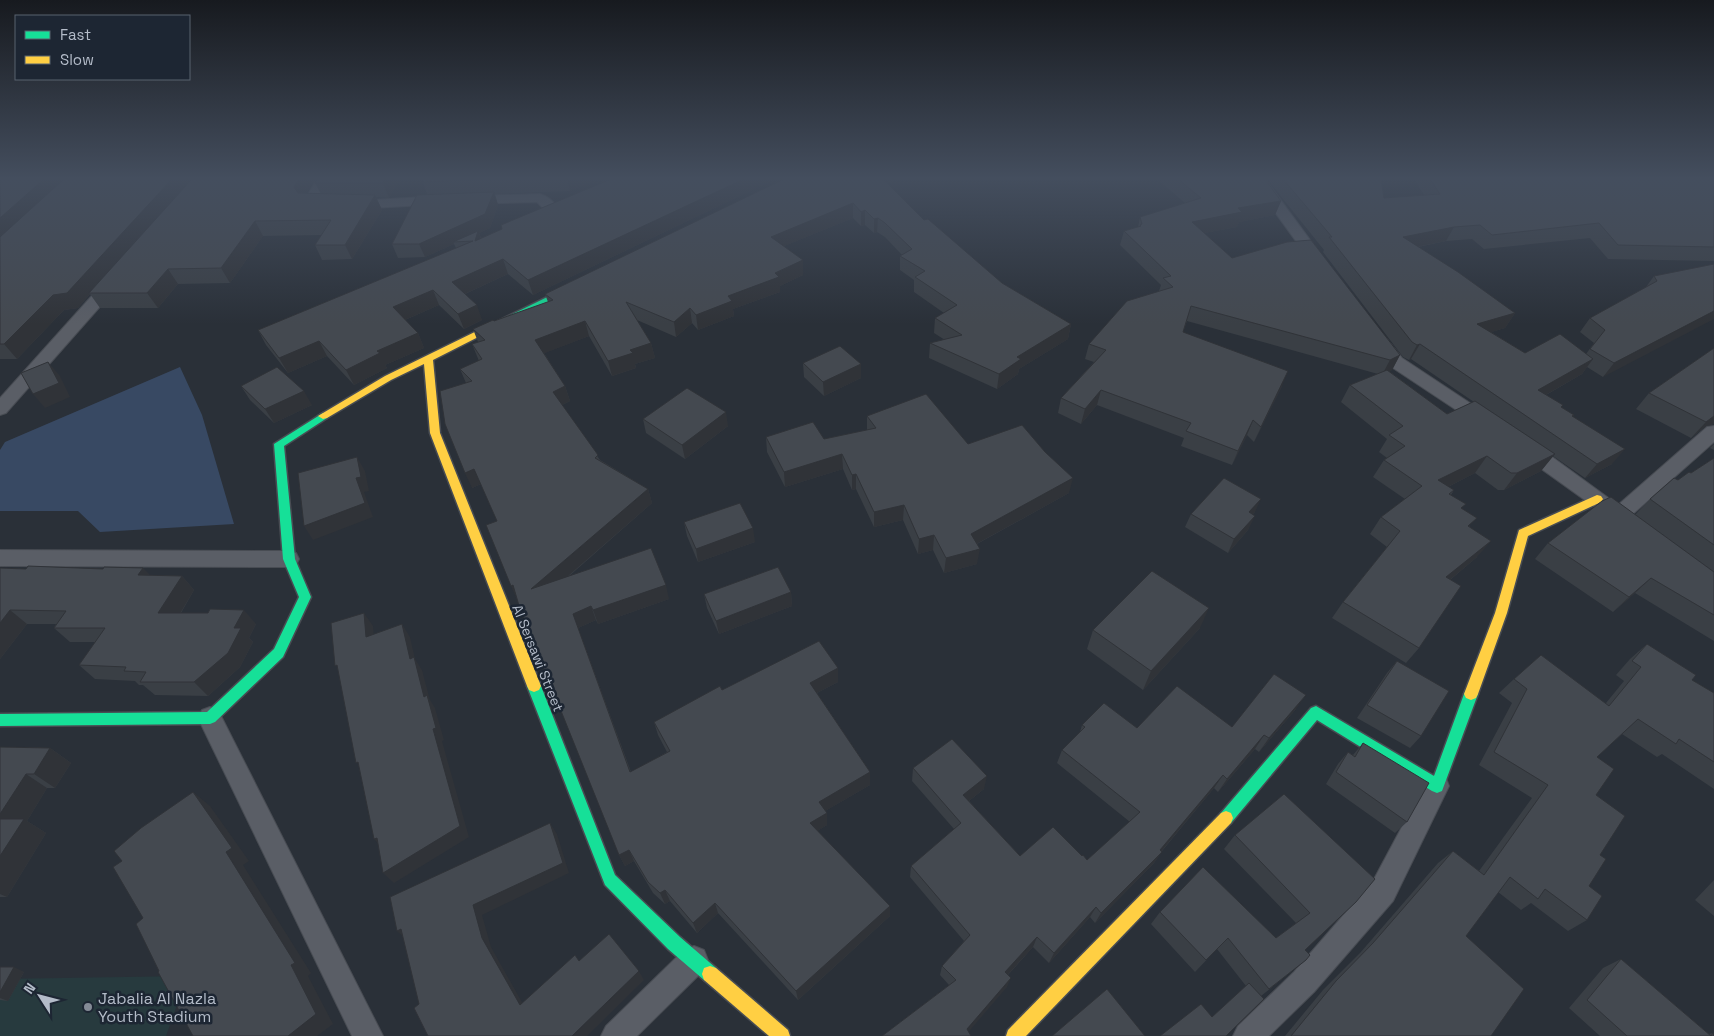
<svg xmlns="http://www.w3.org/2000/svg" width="1714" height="1036" viewBox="0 0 1714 1036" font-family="'Space Grotesk',sans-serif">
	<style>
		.green { fill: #273a3e }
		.water { fill: #384963 }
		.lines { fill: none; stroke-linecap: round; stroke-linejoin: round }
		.street-casing { stroke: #484c53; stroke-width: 2 }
		.fast-casing { stroke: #484c53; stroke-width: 3 }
		.slow-casing { stroke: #484c53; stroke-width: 3 }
		.street { fill: #5a5e66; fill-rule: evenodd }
		.fast { fill: #16e098; fill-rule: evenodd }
		.slow { fill: #ffcf43; fill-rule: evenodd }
		.wall { fill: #3a3f45 }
		.shaded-wall { fill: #303338 }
		.building { fill: #444950; stroke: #303338 }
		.poi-dot { fill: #848b96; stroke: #1d2633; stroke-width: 2 }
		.labels { text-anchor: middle; stroke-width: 5; stroke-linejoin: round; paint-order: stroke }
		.street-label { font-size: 14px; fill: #b4bcc9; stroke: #1d2633 }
		.near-poi-label { font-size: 16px; fill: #b4bcc9; stroke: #1d2633; text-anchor: start }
	</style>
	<rect width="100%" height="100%" fill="#2a3038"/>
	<path class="green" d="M187 976 166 1036H0V979Z"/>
	<path class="water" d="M180 367 202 415 234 524 100 532 78 511H0V450L5 442Z"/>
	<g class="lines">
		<g class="street-casing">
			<g id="street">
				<path d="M317 179H331L319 199 372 200 441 196 448 200 441 204 372 208 305 206 303 203Z"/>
				<path d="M1251 179H1265L1327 263 1324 266H1314Z"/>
				<path d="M540 194C547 196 553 201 557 207L555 210H545L537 202 470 204 463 200 470 196Z"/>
				<path d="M113 277 119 279 121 282 119 285 6 413 0 415V398L107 279Z"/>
				<path d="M1379 336 1385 337 1402 358 1491 417 1494 421 1491 425 1485 427 1479 425 1390 366 1371 341 1373 337Z"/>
				<path d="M1714 426V442L1626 520 1619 523 1612 520 1609 515 1603 513 1519 453 1517 448 1519 443 1526 441 1533 443 1618 505 1707 427Z"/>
				<path d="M0 550 289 551 296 553 299 559 296 565 289 567 0 566Z"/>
				<path d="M210 707 218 710 383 1036H352L198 718 202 710Z"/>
				<path d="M1437 774 1446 778 1449 786 1393 901 1314 992 1269 1036H1233L1238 1026 1294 972 1373 881 1428 778Z"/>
				<path d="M694 946 704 950 708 960 704 970 637 1036H601L606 1026 684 950Z"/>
			</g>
		</g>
		<g class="fast-casing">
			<g id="fast">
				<path d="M580 281 583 282V286L490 331H484L482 329Z"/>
				<path d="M323 413 327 414 328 416 327 418 284 446 295 559 311 597 283 657 215 722 210 724 0 726V714L207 712 274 649 299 597 283 559 274 444Z"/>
				<path d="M534 680 539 682 541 686 615 875 680 937 716 968 718 974 716 980 710 982 704 980 668 949 605 885 527 686 529 682Z"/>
				<path d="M1471 688 1476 690 1478 694 1442 791 1437 793 1432 791 1317 720 1231 823 1226 825 1221 823 1219 818 1221 813 1311 708 1316 706 1434 776 1464 694 1466 690Z"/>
			</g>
		</g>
		<g class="slow-casing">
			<g id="slow">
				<path d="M487 326 490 327V331L433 360 440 433 541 686 539 690 534 692 529 690 527 686 430 433 424 364 391 380 327 418 323 419 318 416 385 376Z"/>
				<path d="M1597 495 1601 496 1603 499 1601 502 1528 536 1507 613 1478 694 1476 698 1471 700 1466 698 1464 694 1495 613 1519 530Z"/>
				<path d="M1226 811 1231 813 1233 818 1231 823 1026 1036H1006L1008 1030 1221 813Z"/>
				<path d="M710 966 716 968 788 1030 790 1036H769L704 980 702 974 704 968Z"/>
			</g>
		</g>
		<use href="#street" class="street"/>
		<use href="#fast" class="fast"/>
		<use href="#slow" class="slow"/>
	</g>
	<g class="wall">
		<path d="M0 179H315L306 193 321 194 315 183 317 179H400L389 198 376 197 382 210 352 259 322 260 315 245 322 235 263 236 230 283 178 284 158 308H100L90 294 78 308 64 310 17 359H0Z"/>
		<path d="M424 179H597L570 191 495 194 498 205 490 228 479 233 481 238 502 229 603 183 602 179H775L533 295 508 274 465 294 482 320 464 329 439 305 405 320 418 333 424 348 385 365 387 368 354 385 327 356 288 373 266 345 258 330 456 248 454 244 425 257 398 258 392 244 427 194 423 182Z"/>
		<path d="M784 179 896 180 886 183 924 220 1002 283 1071 324 1068 339 1019 369 1018 374 997 389 929 358 930 343 945 340 934 333 935 318 944 313 914 292V280L900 270V256L902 255 885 237 877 232 874 233 865 225 861 226 853 218 784 246 803 275 780 286V292L733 309 734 316 698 330 692 323 676 337 637 320 651 343 655 358 635 364 636 368 612 376 589 336 544 353 565 386 570 401 562 405 600 460 648 489 652 503 568 577 669 599 598 624 596 620 578 628 631 772 667 752 658 735 654 722 722 690 838 668V682L817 693 870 772V785L825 811 827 813V825L817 831 890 916 798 1000 718 913 697 933 670 901 665 904 653 893 634 861 625 866 619 855 497 521 481 484 472 488 466 383 460 369 479 361 472 344 478 342 473 329 548 302 545 294Z"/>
		<path d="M1157 179H1265L1281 201 1275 215 1239 222 1237 227 1204 233 1232 258 1400 355 1392 370 1389 371 1447 414 1474 402 1411 359 1409 360 1403 357 1323 252 1324 250 1267 179H1381L1384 198 1424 195 1414 179H1714V261L1608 259 1590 238 1484 249 1472 239 1446 241 1418 247 1515 313 1505 328 1491 332 1525 353 1586 354 1594 343 1580 332 1590 318 1646 287 1654 276 1714 264 1603 377 1587 367 1582 374 1546 395 1573 417 1612 464 1585 478 1553 456 1541 471 1504 490H1498L1475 473 1448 487 1454 490 1451 495 1462 509 1470 527 1477 557 1450 580 1419 648 1406 663 1332 618 1343 602 1387 547 1370 534 1381 517 1405 499 1373 477 1384 460 1387 458 1379 452 1387 439 1341 402 1350 385 1378 374 1187 321 1183 332 1282 386 1254 442 1247 435 1232 465 1181 446 1184 438 1097 405 1081 424 1058 413 1061 398 1094 362 1085 359 1089 344 1159 291 1161 285 1120 245 1124 231 1138 227 1140 217 1185 203Z"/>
		<path d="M1714 348V424L1706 426 1691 438 1636 409 1649 393Z"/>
		<path d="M803 363 861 364V378L824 396 804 377Z"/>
		<path d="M241 386 312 405 274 423 250 400Z"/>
		<path d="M867 416 968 444 1069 493 977 544V564L944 573 933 550 918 554 903 520 874 527 856 489 852 490 843 469 785 487 767 452 766 437 824 439 867 430Z"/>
		<path d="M643 419 728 426 685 459 646 433Z"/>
		<path d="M1714 444V450L1710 448Z"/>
		<path d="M1714 458V641L1635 593 1613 612 1535 559 1548 543 1635 515 1650 499 1678 480 1691 473Z"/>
		<path d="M1255 512 1253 514 1248 530 1228 553 1185 527 1191 514Z"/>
		<path d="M684 522 755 542 698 562 687 536Z"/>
		<path d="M0 568 150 575 182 576 194 590 181 613 256 624 249 638 253 642 240 667 208 696 155 695 143 685H139L135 681 95 679 79 665 96 642H70L54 628 56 624H27L0 659Z"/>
		<path d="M791 592 792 606 719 634 707 608 704 594Z"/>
		<path d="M1200 628 1143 690 1087 649 1093 630Z"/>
		<path d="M1647 644 1692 680 1714 693V789L1662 754 1657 757 1622 734 1597 757 1596 795 1600 855 1589 886 1587 920 1568 931 1531 903 1521 910 1498 892 1466 936 1491 1036H1285L1323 990 1360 953 1438 863 1453 851 1479 871 1532 798 1479 765 1512 703 1499 693 1514 679 1606 703 1624 681 1616 675 1630 659Z"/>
		<path d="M1397 661 1421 736 1410 748 1357 718 1387 673Z"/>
		<path d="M1296 709 1259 752 1255 749 1218 792 1214 788 1162 851 1154 863 1095 923 1090 917 1049 963 1033 947 1008 975 1007 987 882 1036 949 985 940 975 942 966 964 941 910 877 911 866 954 829 912 781 913 768 984 789 969 801 1020 856H1082L1087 860 1130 822 1057 763 1062 750 1080 732 1082 725 1137 728 1232 727Z"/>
		<path d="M1363 743 1407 822 1395 833 1326 784 1338 764 1348 752 1353 755Z"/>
		<path d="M0 747 50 748 71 763 55 788H47L27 821 46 833 7 897H0Z"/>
		<path d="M1235 835 1375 879 1305 950 1306 960 1261 996 1264 999 1212 1017 1246 986 1217 949 1195 972 1151 924 1160 912 1276 938 1296 923 1224 849Z"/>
		<path d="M1714 880V916L1695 900Z"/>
		<path d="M1621 959 1709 1034 1713 1033 1714 1036H1600L1569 1008 1603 968Z"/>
		<path d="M0 967 24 972 8 1001 0 1000Z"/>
	</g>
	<g class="shaded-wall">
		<path d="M44 179H71L0 242V218Z"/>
		<path d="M172 179H194L89 293 90 294 78 308 64 310 17 359 4 344 53 295Z"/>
		<path d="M299 179H315L301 202 294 187Z"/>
		<path d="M385 179H400L389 198 383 183Z"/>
		<path d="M567 179H597L570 191Z"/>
		<path d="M744 179H775L533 295 528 280Z"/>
		<path d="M875 179H896L875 186Z"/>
		<path d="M494 192 498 205 490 228 479 233 483 245 475 241 453 242 454 244 425 257 419 244Z"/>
		<path d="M375 195 382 210 352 259 345 245Z"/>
		<path d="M1281 201 1275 215 1239 222 1237 227 1188 236 1192 222 1238 208Z"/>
		<path d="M853 203V218L772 251 771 237Z"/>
		<path d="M865 210V225L861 226V212Z"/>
		<path d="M878 218 877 232 874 233V219Z"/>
		<path d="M255 221 263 236 230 283 221 268Z"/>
		<path d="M1454 227 1446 241 1396 251 1403 237Z"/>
		<path d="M503 259 508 274 458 297 452 282Z"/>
		<path d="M803 260V275L780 286V292L733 309 734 316 698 330 696 315 728 296Z"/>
		<path d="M168 269 178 284 158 308 147 293Z"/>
		<path d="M433 290 439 305 400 322 393 307Z"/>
		<path d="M477 305 482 320 464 329 458 314Z"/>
		<path d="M690 308 692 323 676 337 674 322Z"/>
		<path d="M1714 311V319L1603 377 1614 363Z"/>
		<path d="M1515 313 1505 328 1468 339 1477 324Z"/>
		<path d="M585 321 589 336 540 355 535 340Z"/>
		<path d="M1071 324 1068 339 1019 369 1018 374 997 389 999 374 1017 357Z"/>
		<path d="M418 333 424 348 385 365 387 368 354 385 346 370 377 351Z"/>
		<path d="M319 341 327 356 288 373 279 358Z"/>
		<path d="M651 343 655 358 635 364 636 368 612 376 608 361 630 350Z"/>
		<path d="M1420 344 1411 359 1409 360 1417 345Z"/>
		<path d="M1400 355 1392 370 1382 375 1390 360Z"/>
		<path d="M1593 359 1582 374 1528 405 1538 390Z"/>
		<path d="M48 362 60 376 70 397 45 408 33 394Z"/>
		<path d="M861 364V378L824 396 823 382Z"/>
		<path d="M1288 371 1282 386 1254 442 1261 427Z"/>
		<path d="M565 386 570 401 558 407 553 392Z"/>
		<path d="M1101 390 1097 405 1081 424 1085 409Z"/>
		<path d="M304 391 312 405 274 423 265 409Z"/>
		<path d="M726 412 728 426 685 459 682 445Z"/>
		<path d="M1714 416V424L1706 426 1691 438 1706 422Z"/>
		<path d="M1253 420 1247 435 1232 465 1238 451Z"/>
		<path d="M1625 449 1612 464 1585 478 1597 464Z"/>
		<path d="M842 454 843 469 785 487 784 472Z"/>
		<path d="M1555 454 1541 471 1504 490 1517 473Z"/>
		<path d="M1487 456 1475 473 1426 498 1438 480Z"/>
		<path d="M357 457 365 471 369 491 364 492 373 517 313 540 304 526 356 478Z"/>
		<path d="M474 469 481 484 472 488 465 473Z"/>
		<path d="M856 474V489L852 490V475Z"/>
		<path d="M1073 478 1069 493 969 548 971 534Z"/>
		<path d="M648 489 652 503 537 603 531 589Z"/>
		<path d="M1261 499 1255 512 1242 526 1249 512Z"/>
		<path d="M904 505 903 520 874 527V512Z"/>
		<path d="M1255 516 1248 530 1228 553 1234 539Z"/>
		<path d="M753 528 755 542 698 562 696 549Z"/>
		<path d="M934 535 933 550 918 554 919 539Z"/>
		<path d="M1491 541 1477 557 1433 594 1446 577Z"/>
		<path d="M980 549 977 564 944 573 946 558Z"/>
		<path d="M143 568 157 582 138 575Z"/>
		<path d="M182 576 194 590 172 627 158 613Z"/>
		<path d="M1651 578 1635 593 1613 612 1629 597Z"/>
		<path d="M513 585 517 600 511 586Z"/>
		<path d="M666 585 669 599 598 624 593 610Z"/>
		<path d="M791 592 792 606 719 634 716 621Z"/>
		<path d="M591 606 596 620 578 628 635 785 573 614Z"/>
		<path d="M1209 608 1200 628 1143 690 1151 671Z"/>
		<path d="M10 610 27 624 0 659V623Z"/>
		<path d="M244 610 256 624 249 638 253 642 240 667 208 696 194 682 234 628Z"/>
		<path d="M364 613 373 626 375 650 366 637Z"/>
		<path d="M402 624 410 637 415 659 422 670 430 700 435 708 444 740 442 741 469 837 394 883 383 873 433 729 424 697 410 659Z"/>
		<path d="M838 668V682L811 696 810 683Z"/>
		<path d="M1306 695 1296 709 1259 752 1269 738Z"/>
		<path d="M1264 735 1255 749 1218 792 1227 779Z"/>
		<path d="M50 748 71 763 55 788 34 774Z"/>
		<path d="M870 772V785L820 814 819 802Z"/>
		<path d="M26 774 47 788 27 821 46 833 7 897 0 894V814Z"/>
		<path d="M1223 775 1214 788 1159 854 1162 852 1154 863 1095 923 1101 913 1160 850Z"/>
		<path d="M987 776 984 789 960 808 963 795Z"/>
		<path d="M193 792 210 806 249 861 243 865 311 973 308 976 333 1024 317 1036H288L226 852Z"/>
		<path d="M827 813V825L811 835 810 823Z"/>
		<path d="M550 823 557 834 569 873 482 915 491 947 528 1013 520 1005 482 938 473 905Z"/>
		<path d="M377 838 384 850 374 839Z"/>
		<path d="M629 850 634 861 625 866 619 855Z"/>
		<path d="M665 890 670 901 665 904 660 893Z"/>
		<path d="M715 903 718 913 697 933 693 923Z"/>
		<path d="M890 906V916L798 1000 796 991Z"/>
		<path d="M1096 907 1090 917 1049 963 1054 953Z"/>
		<path d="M401 929 407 940 397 931Z"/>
		<path d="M1037 937 1033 947 1001 982 1005 972Z"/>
		<path d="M14 967 24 972 8 1001 0 998V992Z"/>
		<path d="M639 971 644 980 587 1036H572Z"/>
		<path d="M1011 978 1007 987 965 1036 967 1029Z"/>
	</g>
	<g class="building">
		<path d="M0 179H44L0 218Z"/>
		<path d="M64 179H172L67 293 53 295 4 344H0V237Z"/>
		<path d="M192 179H299L294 187 298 193 375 195 345 245H315L331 220 255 221 221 268 168 269 147 293H89Z"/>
		<path d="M317 179H385L383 183H315Z"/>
		<path d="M424 179H502L423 182Z"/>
		<path d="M611 179H744L528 280 503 259 452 282 477 305 458 314 433 290 393 307 418 333 377 351 380 353 346 370 319 341 279 358 258 330 473 241 453 242 478 231 475 241 502 229 501 225Z"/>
		<path d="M784 179H883L924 220 928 219 1002 283 1071 324 1017 357 1021 359 999 374 930 343 962 335 935 318 957 305 915 277 925 271 900 256 912 249 885 223 878 218 874 219 865 210 861 212 853 203 771 237 803 260 775 273 779 277 728 296 732 301 696 315 690 308 674 322 626 302 651 343 630 350 633 353 608 361 585 321 535 340 565 386 553 392 598 455 595 458 648 489 531 589 651 548 666 585 593 610 591 606 573 614 630 772 670 751 654 722 720 686 722 690 819 641 838 668 810 683 870 772 819 802 827 813 810 823 890 906 796 991 715 903 693 923 665 890 660 893 648 882 629 850 619 855 520 609 513 585 511 586 486 525 497 521 474 469 465 473 445 424 440 391 472 381 460 369 482 359 472 344 485 340 473 329 493 320 494 321 553 300 545 294Z"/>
		<path d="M1178 179H1265L1281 201 1238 208 1242 212 1192 222 1232 258 1287 242 1311 240 1400 355 1390 360 1191 306 1183 332 1288 371 1261 427 1253 420 1238 451 1186 431 1191 423 1101 390 1085 409 1061 398 1106 350 1089 344 1127 301 1173 287 1163 278 1171 276 1124 231 1141 226 1140 225 1142 224 1140 217 1201 198Z"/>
		<path d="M1283 179H1381L1384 198 1440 194 1430 179H1714V247L1618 245 1599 223 1492 235 1480 225 1454 227 1403 237 1458 272 1515 313 1477 324 1525 353 1560 334 1593 359 1538 390 1563 405 1561 407 1574 415 1572 416 1625 449 1597 464 1420 344 1417 345 1412 342 1329 237H1332Z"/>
		<path d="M494 192 485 214 419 244H392L417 195Z"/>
		<path d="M1714 264V311L1614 363 1590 349 1605 330 1590 318 1657 281 1654 276Z"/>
		<path d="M840 346 861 364 823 382 803 363Z"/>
		<path d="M1714 348V416L1706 422 1649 393Z"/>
		<path d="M48 362 59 383 33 394 21 373Z"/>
		<path d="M277 367 304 391 265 409 241 386Z"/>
		<path d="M1387 370 1447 414 1475 401 1555 454 1517 473H1511L1487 456 1438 480 1454 490 1449 494 1466 504 1461 508 1477 518 1468 526 1491 541 1446 577 1461 586 1419 648 1343 602 1400 531 1381 517 1422 486 1384 460 1405 446 1389 435 1403 426 1350 385Z"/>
		<path d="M687 388 726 412 682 445 643 419Z"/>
		<path d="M926 394 968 444 1022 425 1045 452 1073 478 971 534 980 549 946 558 934 535 919 539 904 505 874 512 856 474 852 475 842 454 784 472 766 437 813 422 824 439 876 428 867 416Z"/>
		<path d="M357 457 361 477 356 478 365 503 304 526 298 473Z"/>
		<path d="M1714 458V545L1650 499 1674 478 1678 480 1689 472 1691 473Z"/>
		<path d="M1224 478 1261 499 1249 512 1255 516 1234 539 1191 514Z"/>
		<path d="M1611 497 1714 572V615L1651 578 1629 597 1548 543 1602 501Z"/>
		<path d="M740 503 753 528 696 549 684 522Z"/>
		<path d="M28 566 103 569 104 567 143 568 138 575 182 576 158 613H208L210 609 244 610 234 628H241L228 653 194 682H140L146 672 124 671 126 667 79 665 105 628H54L66 611 10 610 0 623V568L26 569Z"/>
		<path d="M778 567 791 592 716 621 704 594Z"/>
		<path d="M1152 571 1209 608 1151 671 1093 630Z"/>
		<path d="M364 613 366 637 402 624 410 659 414 657 424 697 427 695 436 728 433 729 460 826 383 873 377 838 374 839 358 762 356 763 337 665 335 666 331 623Z"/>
		<path d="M1647 644 1696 675 1692 680 1714 693V762L1679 739 1676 744 1638 719 1597 757 1614 769 1596 795 1625 816 1600 855 1606 859 1589 886 1602 896 1587 920 1545 889 1538 899 1510 877 1466 936 1524 989 1491 1036H1291L1336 981 1373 943 1453 851 1484 875 1548 785 1494 752 1527 689 1514 679 1541 655 1609 706 1641 667 1632 661Z"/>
		<path d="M1397 661 1449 691 1421 736 1367 705Z"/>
		<path d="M1274 674 1306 695 1269 738 1264 735 1227 779 1223 775 1160 850 1162 852 1101 913 1096 907 1054 953 1037 937 1005 972 1011 978 967 1029 971 1036H882L956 980 942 966 970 935 911 866 961 823 913 768 952 739 987 776 963 795 1020 856 1053 827 1082 856 1083 855 1087 860 1140 812 1062 750 1085 727 1082 725 1104 703 1137 728 1177 686 1232 727Z"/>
		<path d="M1363 743 1429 783 1407 822 1336 772 1348 752 1355 757Z"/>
		<path d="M0 747 50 748 34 774H26L0 814Z"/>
		<path d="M193 792 232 848 226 852 295 963 291 965 316 1014 288 1036H193L158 972 159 971 136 924 143 918 113 867 122 861 114 851 141 828Z"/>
		<path d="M1284 794 1375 879 1356 902 1305 950 1310 955 1306 960 1269 989 1228 938 1206 960 1160 912 1203 867 1276 938 1310 913 1235 835Z"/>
		<path d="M0 819H24L0 856Z"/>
		<path d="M550 823 563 863 473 905 482 938 520 1005 575 955 579 961 609 934 639 971 572 1036H428L414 1008 419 1004 401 929 397 931 390 897Z"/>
		<path d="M1621 959 1711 1036 1713 1033 1714 1036H1627L1587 1000Z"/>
		<path d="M0 967H14L0 992Z"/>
		<path d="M1249 983 1264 999 1226 1036H1160L1201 1004 1212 1017Z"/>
		<path d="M1107 989 1145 1036H1052Z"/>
	</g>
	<linearGradient id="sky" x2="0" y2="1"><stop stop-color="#171a1f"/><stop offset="0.55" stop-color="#444e5e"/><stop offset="1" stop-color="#444e5e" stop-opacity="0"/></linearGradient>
	<rect width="1714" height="324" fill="url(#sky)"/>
	<circle class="poi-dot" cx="88" cy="1007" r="5"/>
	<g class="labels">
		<g class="street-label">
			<text transform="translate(538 658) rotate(68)" y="5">Al Sersawi Street</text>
		</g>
		<g class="near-poi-label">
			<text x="98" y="1004">Jabalia Al Nazla<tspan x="98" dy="18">Youth Stadium</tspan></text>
		</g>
	</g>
	<rect x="15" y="15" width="175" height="65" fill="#1d2633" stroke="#59626f"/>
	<rect x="25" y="31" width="25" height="8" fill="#16e098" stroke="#59626f"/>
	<text x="60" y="40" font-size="15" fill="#b4bcc9">Fast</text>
	<rect x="25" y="56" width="25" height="8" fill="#ffcf43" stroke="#59626f"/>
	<text x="60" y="65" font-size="15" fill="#b4bcc9">Slow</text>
	<g transform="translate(40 996) rotate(306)" stroke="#1d2633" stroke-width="4" paint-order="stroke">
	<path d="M0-4L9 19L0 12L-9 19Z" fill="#b4bcc9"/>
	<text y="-8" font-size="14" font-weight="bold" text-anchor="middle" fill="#b4bcc9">N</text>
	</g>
</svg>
